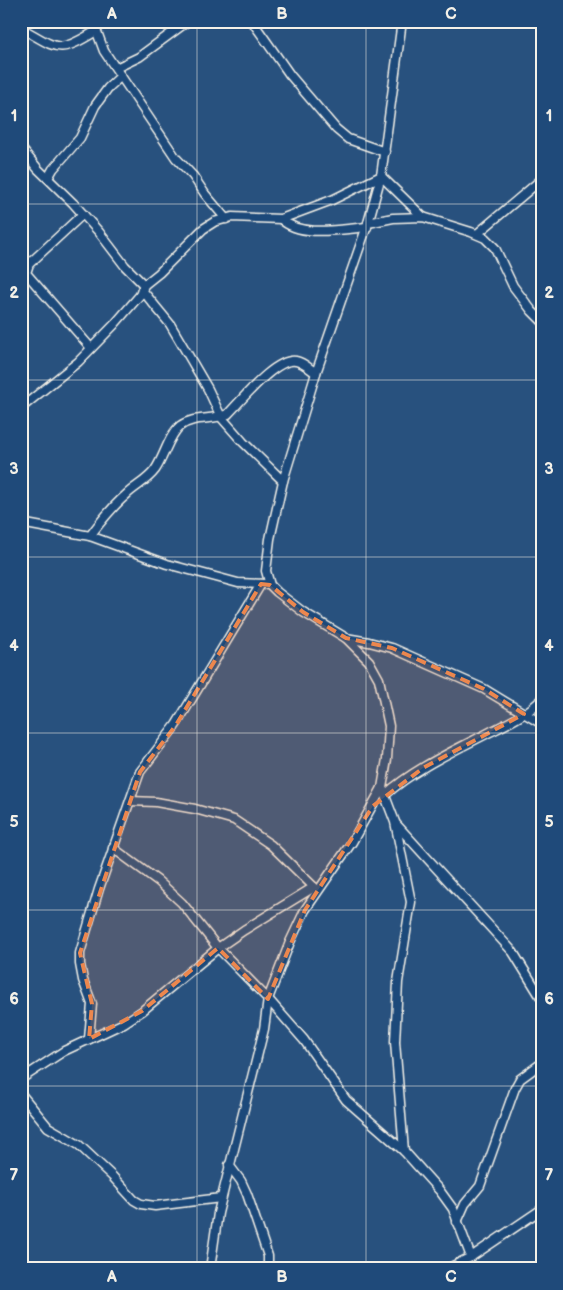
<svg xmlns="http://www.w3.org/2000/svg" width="563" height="1290" viewBox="0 0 563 1290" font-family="'Balsamiq Sans',sans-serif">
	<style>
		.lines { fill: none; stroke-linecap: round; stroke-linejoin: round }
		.minor-casing { stroke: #f4f1e8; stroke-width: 11 }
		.minor { stroke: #1f4a7a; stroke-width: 8 }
		.marked { fill: #ec874e; fill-opacity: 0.2; stroke: #ec874e; stroke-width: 4; stroke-dasharray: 10 6; stroke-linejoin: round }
		.grid { fill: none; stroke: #f4f1e8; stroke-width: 1; stroke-opacity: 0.55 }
		.neatline { fill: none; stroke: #f4f1e8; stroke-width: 2 }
		.grid-label { font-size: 16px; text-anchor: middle; font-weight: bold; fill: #f4f1e8 }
	</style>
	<rect width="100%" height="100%" fill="#28517e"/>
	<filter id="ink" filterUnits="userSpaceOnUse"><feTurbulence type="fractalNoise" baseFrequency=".02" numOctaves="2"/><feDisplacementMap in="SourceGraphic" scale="10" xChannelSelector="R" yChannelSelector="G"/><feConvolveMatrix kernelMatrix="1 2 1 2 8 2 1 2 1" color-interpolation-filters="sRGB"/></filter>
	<g filter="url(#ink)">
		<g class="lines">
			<g class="minor-casing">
				<g id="minor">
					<path d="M93 21 104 51 176 158 193 176 205 194 226 219"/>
					<path d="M252 21 290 75 336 129 348 139 385 152"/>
					<path d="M21 28C59 49 57 55 96 31"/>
					<path d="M116 68 139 57 188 21"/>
					<path d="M21 148 38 169 73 203 99 232 125 266 144 285"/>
					<path d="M48 178 53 169 80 138 95 106 108 88 121 76"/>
					<path d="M83 214 29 264 26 273 91 348"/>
					<path d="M281 219C300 238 342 229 367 227"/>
					<path d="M368 223 393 218 423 217 471 232 485 238 495 248 513 286 532 311 542 321"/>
					<path d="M477 234 542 179"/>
					<path d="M142 290 170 324 208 389 221 417 243 442 283 481"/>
					<path d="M21 408 78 362 114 325 140 295 144 285 159 273 203 229 214 222 232 217 281 219 332 200 381 176 423 217"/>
					<path d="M21 523 90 536 167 564 238 583 265 584"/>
					<path d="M90 536C101 521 112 507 126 495 135 486 147 481 155 470 164 457 169 435 180 426 195 415 212 421 228 414 242 400 276 357 296 361 303 362 310 369 316 373"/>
					<path d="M346 638 369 642 392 648 484 689 542 724"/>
					<path d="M382 788 395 822 411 902 398 982 395 1042 404 1151"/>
					<path d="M385 795C415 768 454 751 490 732 508 723 528 714 542 699"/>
					<path d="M130 801 156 802 195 809 234 820 271 845 317 890"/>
					<path d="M396 824 513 952 542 999"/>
					<path d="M113 848 158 881 182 903 218 948 268 999 304 1040 346 1100 404 1151 440 1191 453 1209 471 1257"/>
					<path d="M89 1039 92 1004 83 980 80 964V953L99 889 140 772 176 725 261 584"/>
					<path d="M21 1079 64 1051 124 1023 142 1011 218 948 244 930 314 887"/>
					<path d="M21 1094 48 1127 79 1145 112 1176 134 1200 141 1204 155 1206 221 1198"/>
					<path d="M229 1165 241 1181 247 1194 268 1256V1269"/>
					<path d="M457 1222 465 1204 480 1186 515 1088 520 1079 542 1063"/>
					<path d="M210 1269 218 1213 264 1029 268 999 290 942 305 910 352 842 382 788 387 759 389 726 379 679 369 661 346 638 303 612 277 592 270 585 266 571 270 539 283 481 316 373 368 223 381 176 402 21"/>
					<path d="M447 1269 471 1257 542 1209"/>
				</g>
			</g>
			<use href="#minor" class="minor"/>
		</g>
	</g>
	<path class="marked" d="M261 584 270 585 303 612 346 638 392 648 484 689 524 714 423 768 373 806 305 910 268 999 218 948 142 1011 89 1039 92 1004 80 953 140 772 176 725Z"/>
	<path class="grid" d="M197 21V1269M366 21V1269M21 204H542M21 380H542M21 557H542M21 733H542M21 910H542M21 1086H542"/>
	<rect width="563" height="1290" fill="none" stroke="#1f4a7a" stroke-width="55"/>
	<rect x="28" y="28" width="508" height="1234" class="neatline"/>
	<g class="grid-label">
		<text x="112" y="19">A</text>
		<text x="282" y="19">B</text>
		<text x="451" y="19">C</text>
		<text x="14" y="121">1</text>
		<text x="549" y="121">1</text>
		<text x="14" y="298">2</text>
		<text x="549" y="298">2</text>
		<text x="14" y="474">3</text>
		<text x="549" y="474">3</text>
		<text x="14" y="651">4</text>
		<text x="549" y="651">4</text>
		<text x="14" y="827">5</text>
		<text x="549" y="827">5</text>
		<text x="14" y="1004">6</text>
		<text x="549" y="1004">6</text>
		<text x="14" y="1180">7</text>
		<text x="549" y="1180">7</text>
		<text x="112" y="1282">A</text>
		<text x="282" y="1282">B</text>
		<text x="451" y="1282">C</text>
	</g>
</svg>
